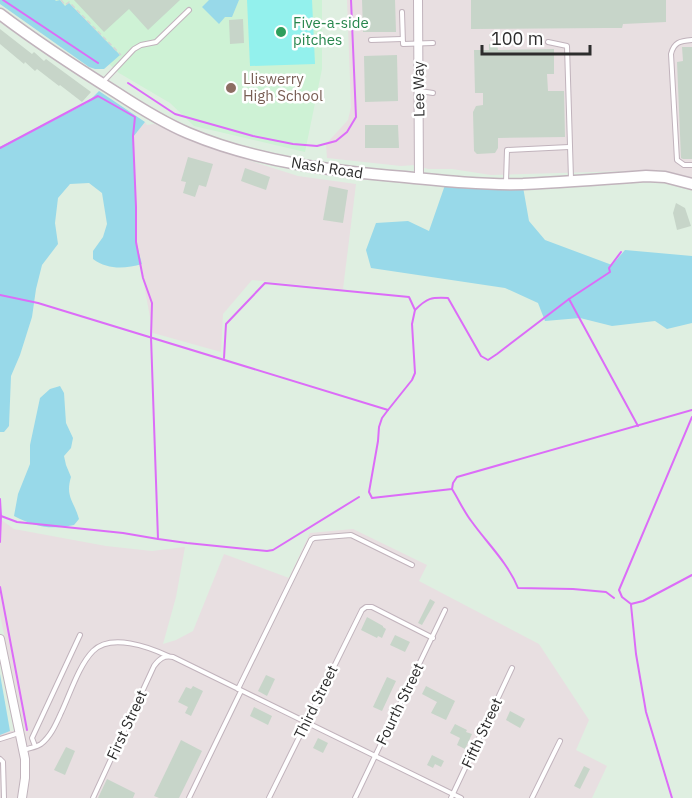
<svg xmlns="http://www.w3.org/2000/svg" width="692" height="798" viewBox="0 0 692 798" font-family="'IBM Plex Sans',sans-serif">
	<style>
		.industrial { fill: #e8dfe1 }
		.education { fill: #cef2d5 }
		.green { fill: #98d9e9 }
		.pitch { fill: #93f1ed }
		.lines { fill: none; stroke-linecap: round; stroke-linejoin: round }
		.stream { stroke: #dc6cf8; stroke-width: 2 }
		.building { fill: #c7d5c9 }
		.service-casing { stroke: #c1b3bc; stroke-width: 6 }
		.minor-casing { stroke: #c1b3bc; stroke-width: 10 }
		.tertiary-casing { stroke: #c1b3bc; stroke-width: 13 }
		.path { stroke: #d5d5d5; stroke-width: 1.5; stroke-dasharray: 4.5 3; stroke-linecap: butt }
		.service { stroke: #fff; stroke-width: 4 }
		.minor { stroke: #fff; stroke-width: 8 }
		.tertiary { stroke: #fff; stroke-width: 10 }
		.leisure-dot { fill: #2e9e5b; stroke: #fff; stroke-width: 2 }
		.education-dot { fill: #8d6e63; stroke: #fff; stroke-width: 2 }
		.labels { text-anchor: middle; stroke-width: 5; stroke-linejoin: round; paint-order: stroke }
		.leisure-label { font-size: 15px; fill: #27864d; stroke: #fff; text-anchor: start }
		.education-label { font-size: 15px; fill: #785e54; stroke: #fff; text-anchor: start }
		.street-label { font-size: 15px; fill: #2d2d2d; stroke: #fff }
	</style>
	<rect width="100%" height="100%" fill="#dfefe1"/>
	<g class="industrial">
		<path d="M347 0H692V178L661 170 491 175 452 169H428L415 165 401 166 327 158 326 144 348 120 351 107Z"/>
		<path d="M145 122 147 125 154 124 245 159 298 176 356 184 343 289 252 280 223 314 221 352 153 333 136 242V207L133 136Z"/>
		<path d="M0 519 14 529 106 546 152 551 185 547 176 597 163 644 176 640 193 631 224 554 289 578 310 533 353 529 427 565 419 581 539 644 589 720 576 750 607 766 592 798H27L29 781 28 755 24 729 0 615Z"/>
		<path d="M10 731H20L22 798H0V735Z"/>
	</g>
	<path class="education" d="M19 0H322V69L305 152 194 126 170 103 119 73 109 64Z"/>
	<g class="green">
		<path d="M0 0H55L56 1 60 0 65 6 69 3 120 55 104 69H95L89 67 0 4Z"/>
		<path d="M209 0H239L232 17H225L219 24 202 7Z"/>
		<path d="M99 91 145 122 133 137 136 207V242L142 264C125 269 108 270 93 259V251L103 237 107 224 102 193 89 183 70 184 58 198 55 223 58 244 42 265 36 289 32 317 20 355 11 376 9 426 4 432H0V147L87 103Z"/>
		<path d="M445 185 523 187 529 221 545 240 612 265 625 250 692 256V323L667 329 655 321 612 326 580 318 545 321 538 303 505 288 371 268 366 250 376 223 408 221 429 231Z"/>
		<path d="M60 386 64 393 66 423 73 438 71 448 64 456 66 465 71 477C65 497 74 501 79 519L74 525C50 530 36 527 14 516L18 494 30 464V445L40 398 50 389Z"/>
		<path d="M0 674 10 731 0 735Z"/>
	</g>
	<path class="pitch" d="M247 0H312L315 64 250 66Z"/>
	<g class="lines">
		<g class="stream">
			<path d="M3 0 98 63"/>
			<path d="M128 83 175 114 253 136 293 144 317 146 336 141 347 132 356 117 351 0"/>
			<path d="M0 148 98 96 135 117 133 136 136 207V242L143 278 152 303 151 337 158 539 187 543 267 551 273 550 359 497"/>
			<path d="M0 295 38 303 388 410 382 418 379 427 378 441 369 492 372 498 452 489 453 483 457 477 692 410"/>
			<path d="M569 299 638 426"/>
			<path d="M415 310C427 298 431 297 448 298L481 356 488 360 497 354 569 299 610 272 609 268 621 252"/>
			<path d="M224 358 226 324 265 283 409 297 415 310 412 324 415 373 412 380 388 410"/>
			<path d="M692 417 619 590 622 597 631 604 643 601 692 575"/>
			<path d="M452 489C459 500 464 512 472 522 487 543 508 563 518 588L573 589 606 592 614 598"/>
			<path d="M0 499 1 516 17 522 123 533 158 539"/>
			<path d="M0 542 1 516"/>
			<path d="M0 587 27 730"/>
			<path d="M631 605 636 654 646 712 672 798"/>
		</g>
	</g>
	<g class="building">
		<path d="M74 0H180L148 30 129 9 104 32Z"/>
		<path d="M362 0H395L396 32H363Z"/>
		<path d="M471 0H666V22L623 24 622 28H606L471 29Z"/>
		<path d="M243 19 244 43 230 44 229 20Z"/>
		<path d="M0 29 32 54 34 52 44 61 46 59 91 92 82 102 60 85 59 86 37 69 35 71 25 62 24 64 0 44Z"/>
		<path d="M489 44H497L498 50 554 49V74H547L548 91H564L565 137 498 138V148L495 153 477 154 474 151 473 112 476 106 483 105V93H475L474 50H489Z"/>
		<path d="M682 47H692V159H683L681 158 677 62 683 61Z"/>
		<path d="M397 55 398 101 365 102 364 56Z"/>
		<path d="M365 125H398L399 148H365Z"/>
		<path d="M188 157 213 164 206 187 199 185 195 197 183 193 186 182 181 181Z"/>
		<path d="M245 168 270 177 266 190 241 181Z"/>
		<path d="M329 186 348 190 343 223 323 220Z"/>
		<path d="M676 203 685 208 691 226 677 230 673 213Z"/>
		<path d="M430 599 435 602 422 625 418 623Z"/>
		<path d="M367 617 383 626V627L386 629 382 638 378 636 377 638 361 630Z"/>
		<path d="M395 635 410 642 405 652 390 645Z"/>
		<path d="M266 675 275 679 267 696 258 691Z"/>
		<path d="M387 677 396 681 382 711 373 707Z"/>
		<path d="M193 686 203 691 191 716 185 713 188 707 178 702 186 687 191 689Z"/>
		<path d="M426 686 455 701 446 720 431 713 437 702 422 694Z"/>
		<path d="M254 707 272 716 268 725 250 716Z"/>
		<path d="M510 711 525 719 520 728 506 720Z"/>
		<path d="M455 724 467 730 466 732 472 734 465 749 457 745 460 738 450 733Z"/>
		<path d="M318 738 328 743 323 753 313 748Z"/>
		<path d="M181 740 202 751 179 798H159L154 796Z"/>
		<path d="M66 747 75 751 65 775 54 770Z"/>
		<path d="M432 755 444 761 441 767 435 764 433 768 427 765Z"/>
		<path d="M584 766 590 769 580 789 574 786Z"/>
		<path d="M107 779 135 793 133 798H98Z"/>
	</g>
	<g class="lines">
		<g class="service-casing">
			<g id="service">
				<path d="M402 12 403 44 433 43"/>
				<path d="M371 40 402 39"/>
				<path d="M692 40C680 41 674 42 671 54L677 160 684 165H692"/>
				<path d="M548 42 567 46 571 179"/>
				<path d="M102 83 134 49 141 45 156 42 189 10"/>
				<path d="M420 91 433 93"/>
				<path d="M506 182 507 150 569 147"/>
				<path d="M238 689 311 540 314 538 351 535 412 565"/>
				<path d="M0 739 19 733"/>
				<path d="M35 746 32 738 80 635"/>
				<path d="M24 750C29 748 37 747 41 744 51 736 56 724 61 713 70 694 79 665 93 651 111 633 149 647 168 656"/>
				<path d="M0 759 3 762 4 798"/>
				<path d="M93 798 154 666C159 659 164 655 173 657L461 798"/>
				<path d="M189 798 241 691"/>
				<path d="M269 798 362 610 366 607H372L433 638"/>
				<path d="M355 798 445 610"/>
				<path d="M451 798 512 668"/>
				<path d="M532 798 560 741"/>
			</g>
		</g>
		<g class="minor-casing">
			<g id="minor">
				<path d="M418 0 419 179"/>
				<path d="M0 639 25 759V778L22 798"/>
			</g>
		</g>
		<g class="tertiary-casing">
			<path id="tertiary" d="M0 14C38 43 77 68 117 93 140 108 162 122 188 133 257 162 332 171 405 177 444 181 484 185 523 184 564 182 605 179 646 176L665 177 692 184"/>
		</g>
		<path class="path" d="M61 0 65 5 69 2 121 55"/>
		<use href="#service" class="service"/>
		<use href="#minor" class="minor"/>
		<use href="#tertiary" class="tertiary"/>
	</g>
	<circle class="leisure-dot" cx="281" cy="32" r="6"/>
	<circle class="education-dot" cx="231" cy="88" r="6"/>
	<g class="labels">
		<g class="leisure-label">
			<text x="293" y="28">Five-a-side<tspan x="293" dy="17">pitches</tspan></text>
		</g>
		<g class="education-label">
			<text x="243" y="84">Lliswerry<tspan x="243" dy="17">High School</tspan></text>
		</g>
		<g class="street-label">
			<text transform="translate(419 89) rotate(-91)" y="5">Lee Way</text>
			<text transform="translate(327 168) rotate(9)" y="5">Nash Road</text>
			<text transform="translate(316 702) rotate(-64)" y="5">Third Street</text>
			<text transform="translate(400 704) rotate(-64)" y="5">Fourth Street</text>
			<text transform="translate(127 725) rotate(-65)" y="5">First Street</text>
			<text transform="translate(482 733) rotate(-65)" y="5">Fifth Street</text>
		</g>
	</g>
	<path d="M482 45v9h108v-9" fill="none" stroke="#2d2d2d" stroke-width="3"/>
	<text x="491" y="45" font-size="18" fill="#2d2d2d" stroke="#ffffff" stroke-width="4.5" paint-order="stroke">100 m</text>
</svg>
